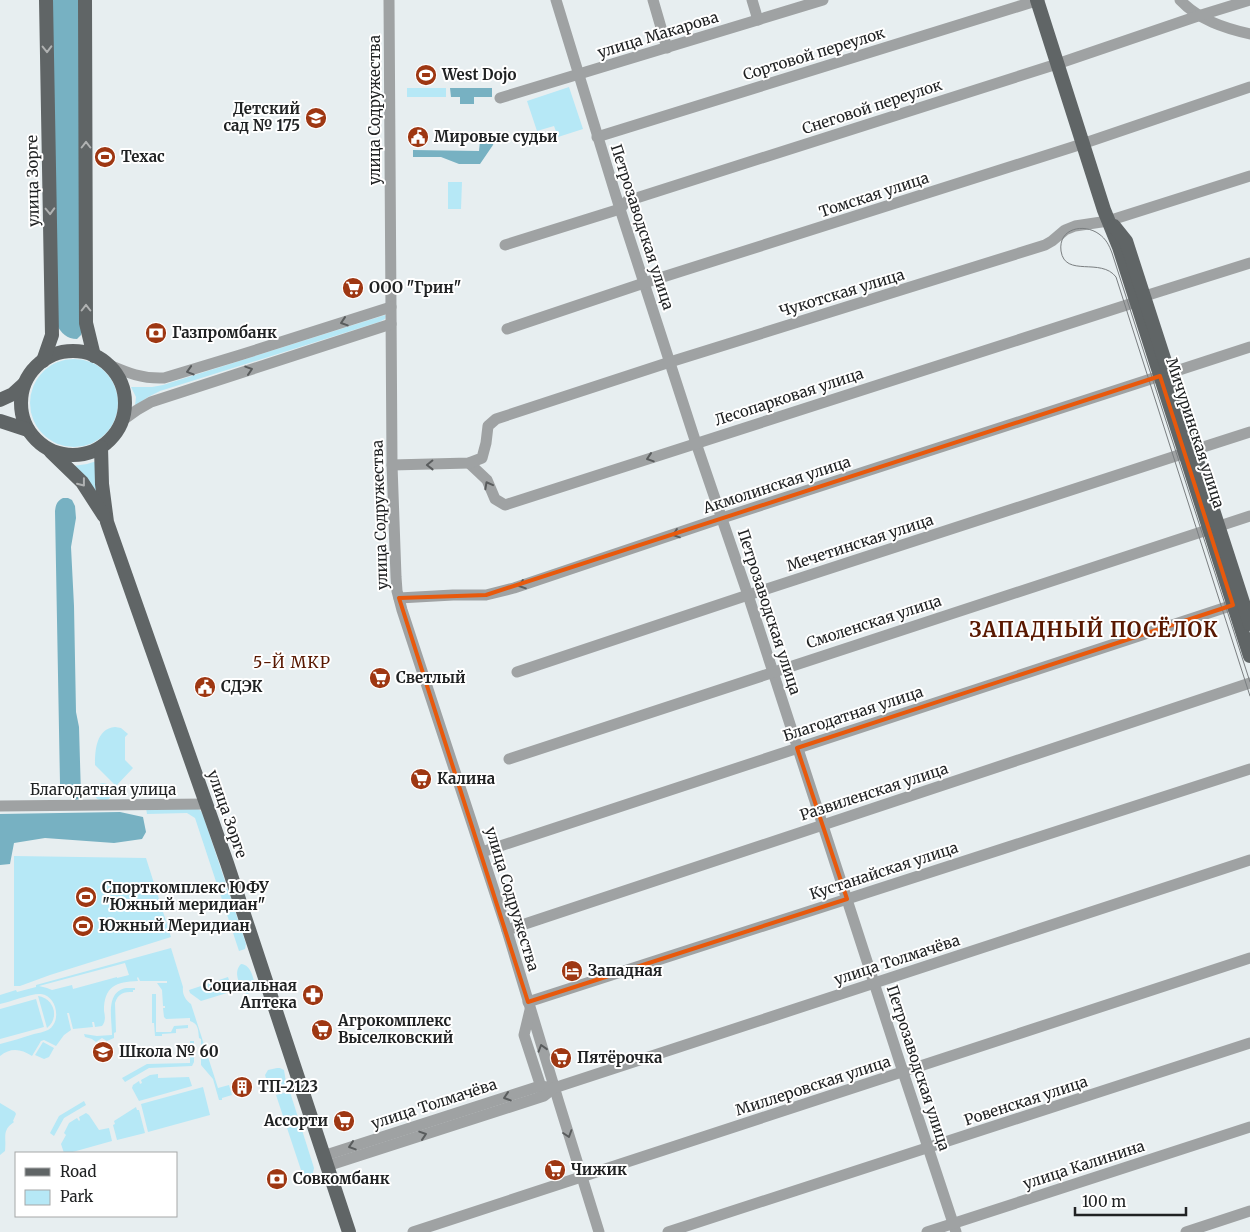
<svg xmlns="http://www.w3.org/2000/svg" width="1250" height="1232" viewBox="0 0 1250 1232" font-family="Merriweather,serif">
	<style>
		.green { fill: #b6e8f6; fill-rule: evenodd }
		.forest { fill: #77b1c2 }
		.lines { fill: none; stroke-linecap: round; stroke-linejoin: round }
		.minor { stroke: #9fa2a3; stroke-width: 11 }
		.major { stroke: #606566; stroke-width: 14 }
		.tram { stroke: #7a7e80; stroke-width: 1 }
		.oneway { stroke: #b0b2b2 }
		.oneway2 { stroke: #595c5d }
		.marked { fill: none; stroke: #e8590c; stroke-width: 4; stroke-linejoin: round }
		.labels { text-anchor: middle; stroke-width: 4; stroke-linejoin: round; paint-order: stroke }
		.street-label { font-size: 15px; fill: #202223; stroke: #fff }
		.poi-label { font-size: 15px; font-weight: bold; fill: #202223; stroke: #fff; text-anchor: start }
		.neighbourhood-label { font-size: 16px; letter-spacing: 1px; fill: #591801; stroke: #fff }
		.district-label { font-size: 20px; font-weight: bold; letter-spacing: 1px; fill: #591801; stroke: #fff }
	</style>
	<rect width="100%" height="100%" fill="#e7eef0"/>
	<g class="green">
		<path d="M569 87 583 129 558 137 554 126 537 131 527 101Z"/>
		<rect x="407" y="88" width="39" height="9"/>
		<path d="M448 182H462L461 209H448Z"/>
		<path d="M385 315 386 316 385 319 379 322 160 391 148 397 135 406 136 397 131 387H152L163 385Z"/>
		<circle cx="74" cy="403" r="44"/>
		<path d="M100 460 98 494 73 466 87 464Z"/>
		<path d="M115 727 121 728 128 734 125 737V760L133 768 116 786 95 765C95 750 96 729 115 727Z"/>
		<circle cx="103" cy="792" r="9"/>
		<path d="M195 807 201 811 204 818 246 944 245 949 239 951 195 818 187 813 147 814 146 808Z"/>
		<path d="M14 856 146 858 171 937 50 975 20 986H14Z"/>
		<path d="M171 948 183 987C182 995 186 1000 191 1004L218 1088 229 1085 232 1095 222 1098V1100H219L213 1079 201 1065V1039L199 1038C198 1030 199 1024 190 1021V1018L166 1019 164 1017 163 1008H165V1006H163L162 990 157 983H167V981H140L138 977 137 978 138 981C116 982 104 986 104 1011 105 1016 106 1021 102 1026L95 1027 94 1022H92L93 1027 73 1029 69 1013H67L71 1030 64 1035 56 1046 44 1040 41 1041 32 1056C21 1049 11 1047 0 1056V1044C11 1041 22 1038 34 1034 38 1033 44 1032 48 1030 62 1022 57 996 41 994 32 993 10 1002 0 1004V995L16 990 17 992 36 987V985ZM125 963 129 975 117 978V977L73 989 72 985 52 990 47 988 39 986Z"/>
		<path d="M241 964C252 965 253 979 256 988L255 991 247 994 244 992C239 983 233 972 241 964Z"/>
		<path d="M228 977 232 989 230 992 201 1001 190 993 189 990Z"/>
		<path d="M126 988H135V990H133V992C124 992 118 993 115 1003L116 1032 114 1033V1038L107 1041 102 1038 96 1042 92 1039 85 1037 84 1034 97 1036 112 1035C112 1019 105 992 126 988Z"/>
		<path d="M152 994H156V1032H171L174 1026 188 1025V1028L176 1029V1033L162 1034V1036H155L154 1023H152Z"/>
		<path d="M38 996C54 998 60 1018 47 1028Z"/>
		<path d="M36 999 44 1027 0 1039V1009Z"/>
		<path d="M190 1041H194V1062L192 1066 149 1068 125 1082 122 1078 147 1064 190 1063Z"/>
		<path d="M43 1042 54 1048 49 1057 44 1059 35 1055Z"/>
		<path d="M277 1068H280L284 1070 286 1082 284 1085 271 1089H269L265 1075 268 1070Z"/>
		<path d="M158 1074V1078L189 1077 192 1086 139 1101 132 1088 133 1085 139 1081 140 1084 142 1083 141 1080 150 1075Z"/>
		<path d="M203 1087 210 1115 148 1132 141 1104Z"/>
		<path d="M288 1092H290L314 1168 313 1173 304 1179 276 1095Z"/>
		<path d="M84 1101 86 1105 64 1118 54 1136 50 1133 59 1116Z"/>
		<path d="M0 1103 15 1112 16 1114 13 1121 14 1122C1 1131 7 1137 5 1151L0 1155Z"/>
		<path d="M136 1107 137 1110H139L145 1133 117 1140 113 1125 115 1124 114 1121Z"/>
		<path d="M86 1113 89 1115 99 1130 109 1128 112 1141 69 1153H64L61 1144 66 1135 64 1133 69 1123 77 1118 79 1121 80 1120 79 1117Z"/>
	</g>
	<g class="forest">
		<path d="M50 0H80L82 330 81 335 77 339C67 339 61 333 57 325Z"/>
		<path d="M450 88H492V97H474V104H460V97H451Z"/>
		<path d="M480 141H494L493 145 480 164H459L441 157H413V150L479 151Z"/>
		<path d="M63 498H68L72 500 75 506 76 518 71 547 74 606 76 712 79 727 81 796 80 799 75 800 73 798 70 791 69 790 66 792 61 791 60 784 55 511C56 504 57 501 63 498Z"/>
		<path d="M120 812 143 817 146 832 142 839 114 843 45 838 14 843 10 864 0 865V814Z"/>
	</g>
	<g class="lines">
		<g class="minor">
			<path d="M389 0 392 465 396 577 397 591 402 610 505 924 559 1103 599 1232"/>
			<path d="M556 0 620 209 696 443 748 595 903 1072 956 1232"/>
			<path d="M653 0 667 48"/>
			<path d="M752 0 758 20"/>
			<path d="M1180 0C1199 20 1224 28 1250 34"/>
			<path d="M500 98 823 0"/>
			<path d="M597 137 1039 0"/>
			<path d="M505 245 620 209 627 201 1057 64 1198 16 1250 0"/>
			<path d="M1145 296 1250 263"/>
			<path d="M507 329 644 283 1082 144 1250 87"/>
			<path d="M107 364C128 373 142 379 164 378L240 355 391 307"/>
			<path d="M1170 373 1250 347"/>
			<path d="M123 420 137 410 151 402 391 324"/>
			<path d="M1194 450 1250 432"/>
			<path d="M469 463 487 480 495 499 505 505 1136 302"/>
			<path d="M392 465 469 463 482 458 486 443 488 426 496 419 670 362 1045 245 1052 241 1065 230 1075 226 1108 221 1250 176"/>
			<path d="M399 598 453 595H486L514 588 722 518 1160 376"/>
			<path d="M517 672 748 595 1185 453"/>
			<path d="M509 759 1250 516"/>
			<path d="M0 806 206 804"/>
			<path d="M482 852 1233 605"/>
			<path d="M507 930 1250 683"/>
			<path d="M528 1002 1250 769"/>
			<path d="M530 1010 524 1035 543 1093"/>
			<path d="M323 1156 540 1086 554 1088"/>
			<path d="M327 1166 544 1096 554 1088 1250 860"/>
			<path d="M413 1232 1250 958"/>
			<path d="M668 1232 1250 1043"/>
			<path d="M927 1232 1250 1127"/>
			<path d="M1186 1232 1250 1211"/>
		</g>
		<g class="major">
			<path d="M85 0 86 323 94 356"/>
			<path d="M1037 0 1104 210 1119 247 1250 656"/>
			<path d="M1114 226 1126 241 1250 624"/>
			<circle cx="73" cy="403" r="52"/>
			<path d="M43 361 52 335 46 0"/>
			<path d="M0 400 13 394 24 384"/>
			<path d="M0 421 28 430"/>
			<path d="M101 447 102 484 107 522 227 863 349 1232"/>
			<path d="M51 452 82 482 104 516"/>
		</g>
		<path class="tram" d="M1250 682 1112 253C1109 245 1106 239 1099 234 1084 223 1058 228 1061 251 1065 278 1101 257 1116 277L1250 696"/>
	</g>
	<defs><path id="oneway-chevron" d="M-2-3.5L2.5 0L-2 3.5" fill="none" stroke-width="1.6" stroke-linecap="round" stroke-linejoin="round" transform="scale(1.25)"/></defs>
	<g class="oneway">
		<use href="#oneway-chevron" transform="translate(47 49) rotate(89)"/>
		<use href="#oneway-chevron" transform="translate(86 145) rotate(-90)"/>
		<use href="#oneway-chevron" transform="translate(50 211) rotate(88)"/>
		<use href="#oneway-chevron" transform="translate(86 308) rotate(-90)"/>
		<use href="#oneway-chevron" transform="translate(82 483) rotate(52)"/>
	</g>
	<g class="oneway2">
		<use href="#oneway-chevron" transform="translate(344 322) rotate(162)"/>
		<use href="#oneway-chevron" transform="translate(249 370) rotate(-18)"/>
		<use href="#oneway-chevron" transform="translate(190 371) rotate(163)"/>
		<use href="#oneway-chevron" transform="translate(650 458) rotate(162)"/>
		<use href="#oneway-chevron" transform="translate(430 465) rotate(179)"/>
		<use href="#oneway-chevron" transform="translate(488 485) rotate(-118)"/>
		<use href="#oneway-chevron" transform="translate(676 534) rotate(161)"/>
		<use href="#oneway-chevron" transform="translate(522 585) rotate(161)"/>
		<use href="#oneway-chevron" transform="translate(542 1048) rotate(-107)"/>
		<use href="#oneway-chevron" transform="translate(507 1097) rotate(162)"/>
		<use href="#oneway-chevron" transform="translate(568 1134) rotate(72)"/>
		<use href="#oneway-chevron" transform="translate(423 1135) rotate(-18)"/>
		<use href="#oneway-chevron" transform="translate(352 1146) rotate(162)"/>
	</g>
	<path class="marked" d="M1160 376 1233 605 797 748 847 899 528 1002 399 598 486 595Z"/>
	<defs>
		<g id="stadium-disc" transform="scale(1.125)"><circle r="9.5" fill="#9e3712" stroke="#fff"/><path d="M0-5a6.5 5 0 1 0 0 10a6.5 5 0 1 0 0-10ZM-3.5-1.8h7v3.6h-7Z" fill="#fff"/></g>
		<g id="school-disc" transform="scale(1.125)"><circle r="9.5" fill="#9e3712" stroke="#fff"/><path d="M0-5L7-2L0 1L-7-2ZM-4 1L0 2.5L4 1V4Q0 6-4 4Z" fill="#fff"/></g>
		<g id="civic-disc" transform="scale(1.125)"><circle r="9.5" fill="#9e3712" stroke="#fff"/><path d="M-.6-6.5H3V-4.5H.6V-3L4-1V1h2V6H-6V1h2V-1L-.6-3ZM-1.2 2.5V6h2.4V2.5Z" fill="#fff"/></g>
		<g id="supermarket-disc" transform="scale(1.125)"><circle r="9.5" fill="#9e3712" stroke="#fff"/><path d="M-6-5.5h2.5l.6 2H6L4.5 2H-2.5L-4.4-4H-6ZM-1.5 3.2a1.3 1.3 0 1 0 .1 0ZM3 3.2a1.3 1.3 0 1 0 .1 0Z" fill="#fff"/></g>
		<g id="bank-disc" transform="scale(1.125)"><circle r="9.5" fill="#9e3712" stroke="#fff"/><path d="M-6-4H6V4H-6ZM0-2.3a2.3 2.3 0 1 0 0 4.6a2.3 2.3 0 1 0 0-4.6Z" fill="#fff"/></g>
		<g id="hotel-disc" transform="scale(1.125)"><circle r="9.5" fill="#9e3712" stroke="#fff"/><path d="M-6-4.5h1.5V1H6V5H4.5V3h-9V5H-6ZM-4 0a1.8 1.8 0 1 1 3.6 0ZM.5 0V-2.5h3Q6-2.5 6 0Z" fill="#fff"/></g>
		<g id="pharmacy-disc" transform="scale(1.125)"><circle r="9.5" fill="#9e3712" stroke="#fff"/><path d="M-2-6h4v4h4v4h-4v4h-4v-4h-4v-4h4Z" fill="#fff"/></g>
		<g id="building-disc" transform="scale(1.125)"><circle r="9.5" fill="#9e3712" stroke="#fff"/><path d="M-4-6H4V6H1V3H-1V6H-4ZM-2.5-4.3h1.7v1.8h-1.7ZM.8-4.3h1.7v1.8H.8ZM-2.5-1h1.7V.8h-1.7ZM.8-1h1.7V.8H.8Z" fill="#fff"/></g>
	</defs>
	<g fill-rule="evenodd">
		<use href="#stadium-disc" x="426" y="75"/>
		<use href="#school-disc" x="316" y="118"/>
		<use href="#civic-disc" x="418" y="137"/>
		<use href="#stadium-disc" x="105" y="157"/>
		<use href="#supermarket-disc" x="353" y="288"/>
		<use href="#bank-disc" x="156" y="333"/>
		<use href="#supermarket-disc" x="380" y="678"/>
		<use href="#civic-disc" x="205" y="687"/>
		<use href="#supermarket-disc" x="421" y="779"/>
		<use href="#stadium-disc" x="86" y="897"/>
		<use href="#stadium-disc" x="83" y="926"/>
		<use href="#hotel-disc" x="572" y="971"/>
		<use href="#pharmacy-disc" x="313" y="995"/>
		<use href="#supermarket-disc" x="322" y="1030"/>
		<use href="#school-disc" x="103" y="1052"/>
		<use href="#supermarket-disc" x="561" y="1058"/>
		<use href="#building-disc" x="242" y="1087"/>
		<use href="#supermarket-disc" x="344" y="1121"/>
		<use href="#supermarket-disc" x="555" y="1170"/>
		<use href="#bank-disc" x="277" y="1179"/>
	</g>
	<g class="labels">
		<g class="street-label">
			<text transform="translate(658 35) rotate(-17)" y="5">улица Макарова</text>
			<text transform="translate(814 54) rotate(-17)" y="5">Сортовой переулок</text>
			<text transform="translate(872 107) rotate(-18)" y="5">Снеговой переулок</text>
			<text transform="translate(375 110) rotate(-90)" y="5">улица Содружества</text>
			<text transform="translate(33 181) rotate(-91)" y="5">улица Зорге</text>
			<text transform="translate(874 195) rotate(-18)" y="5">Томская улица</text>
			<text transform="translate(642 227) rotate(72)" y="5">Петрозаводская улица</text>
			<text transform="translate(842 293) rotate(-17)" y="5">Чукотская улица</text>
			<text transform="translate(789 397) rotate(-18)" y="5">Лесопарковая улица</text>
			<text transform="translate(1195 433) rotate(72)" y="5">Мичуринская улица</text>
			<text transform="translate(777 485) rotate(-18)" y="5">Акмолинская улица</text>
			<text transform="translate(380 515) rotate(-92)" y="5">улица Содружества</text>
			<text transform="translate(860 543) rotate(-18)" y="5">Мечетинская улица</text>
			<text transform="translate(769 612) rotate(72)" y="5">Петрозаводская улица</text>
			<text transform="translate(874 622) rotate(-18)" y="5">Смоленская улица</text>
			<text transform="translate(853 714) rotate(-18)" y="5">Благодатная улица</text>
			<text x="103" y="795">Благодатная улица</text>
			<text transform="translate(874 792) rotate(-18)" y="5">Развиленская улица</text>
			<text transform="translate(227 814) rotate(71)" y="5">улица Зорге</text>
			<text transform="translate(884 871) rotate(-18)" y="5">Кустанайская улица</text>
			<text transform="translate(512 899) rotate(73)" y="5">улица Содружества</text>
			<text transform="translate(897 960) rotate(-18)" y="5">улица Толмачёва</text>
			<text transform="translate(918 1068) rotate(72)" y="5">Петрозаводская улица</text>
			<text transform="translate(813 1086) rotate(-18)" y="5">Миллеровская улица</text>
			<text transform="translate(1026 1101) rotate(-18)" y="5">Ровенская улица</text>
			<text transform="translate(434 1104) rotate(-18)" y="5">улица Толмачёва</text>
			<text transform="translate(1084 1165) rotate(-18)" y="5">улица Калинина</text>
		</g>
		<g class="poi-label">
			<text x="442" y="80">West Dojo</text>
			<text x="300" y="114" text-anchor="end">Детский<tspan x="300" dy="17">сад № 175</tspan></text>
			<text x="434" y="142">Мировые судьи</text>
			<text x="121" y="162">Техас</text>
			<text x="369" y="293">ООО "Грин"</text>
			<text x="172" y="338">Газпромбанк</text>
			<text x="396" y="683">Светлый</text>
			<text x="221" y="692">СДЭК</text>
			<text x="437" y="784">Калина</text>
			<text x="102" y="893">Спорткомплекс ЮФУ<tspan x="102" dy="17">"Южный меридиан"</tspan></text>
			<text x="99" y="931">Южный Меридиан</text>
			<text x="588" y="976">Западная</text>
			<text x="297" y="991" text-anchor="end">Социальная<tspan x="297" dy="17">Аптека</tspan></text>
			<text x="338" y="1026">Агрокомплекс<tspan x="338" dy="17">Выселковский</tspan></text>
			<text x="119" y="1057">Школа № 60</text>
			<text x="577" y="1063">Пятёрочка</text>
			<text x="258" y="1092">ТП-2123</text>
			<text x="328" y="1126" text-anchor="end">Ассорти</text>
			<text x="571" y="1175">Чижик</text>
			<text x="293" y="1184">Совкомбанк</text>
		</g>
		<g class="neighbourhood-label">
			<text x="292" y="668">5-Й МКР</text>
		</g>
		<g class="district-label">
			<text x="1094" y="637">ЗАПАДНЫЙ ПОСЁЛОК</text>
		</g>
	</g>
	<rect x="15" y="1152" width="162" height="65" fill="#ffffff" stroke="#a6a7a7"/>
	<rect x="25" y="1168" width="25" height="8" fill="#606566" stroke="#a6a7a7"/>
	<text x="60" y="1177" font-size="15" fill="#202223">Road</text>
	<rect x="25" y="1190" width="25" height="15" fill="#b6e8f6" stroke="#a6a7a7"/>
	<text x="60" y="1202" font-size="15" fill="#202223">Park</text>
	<path d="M1075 1207v8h111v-8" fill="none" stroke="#202223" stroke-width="2.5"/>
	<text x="1082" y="1207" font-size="15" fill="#202223" stroke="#ffffff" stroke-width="4" paint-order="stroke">100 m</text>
</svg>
